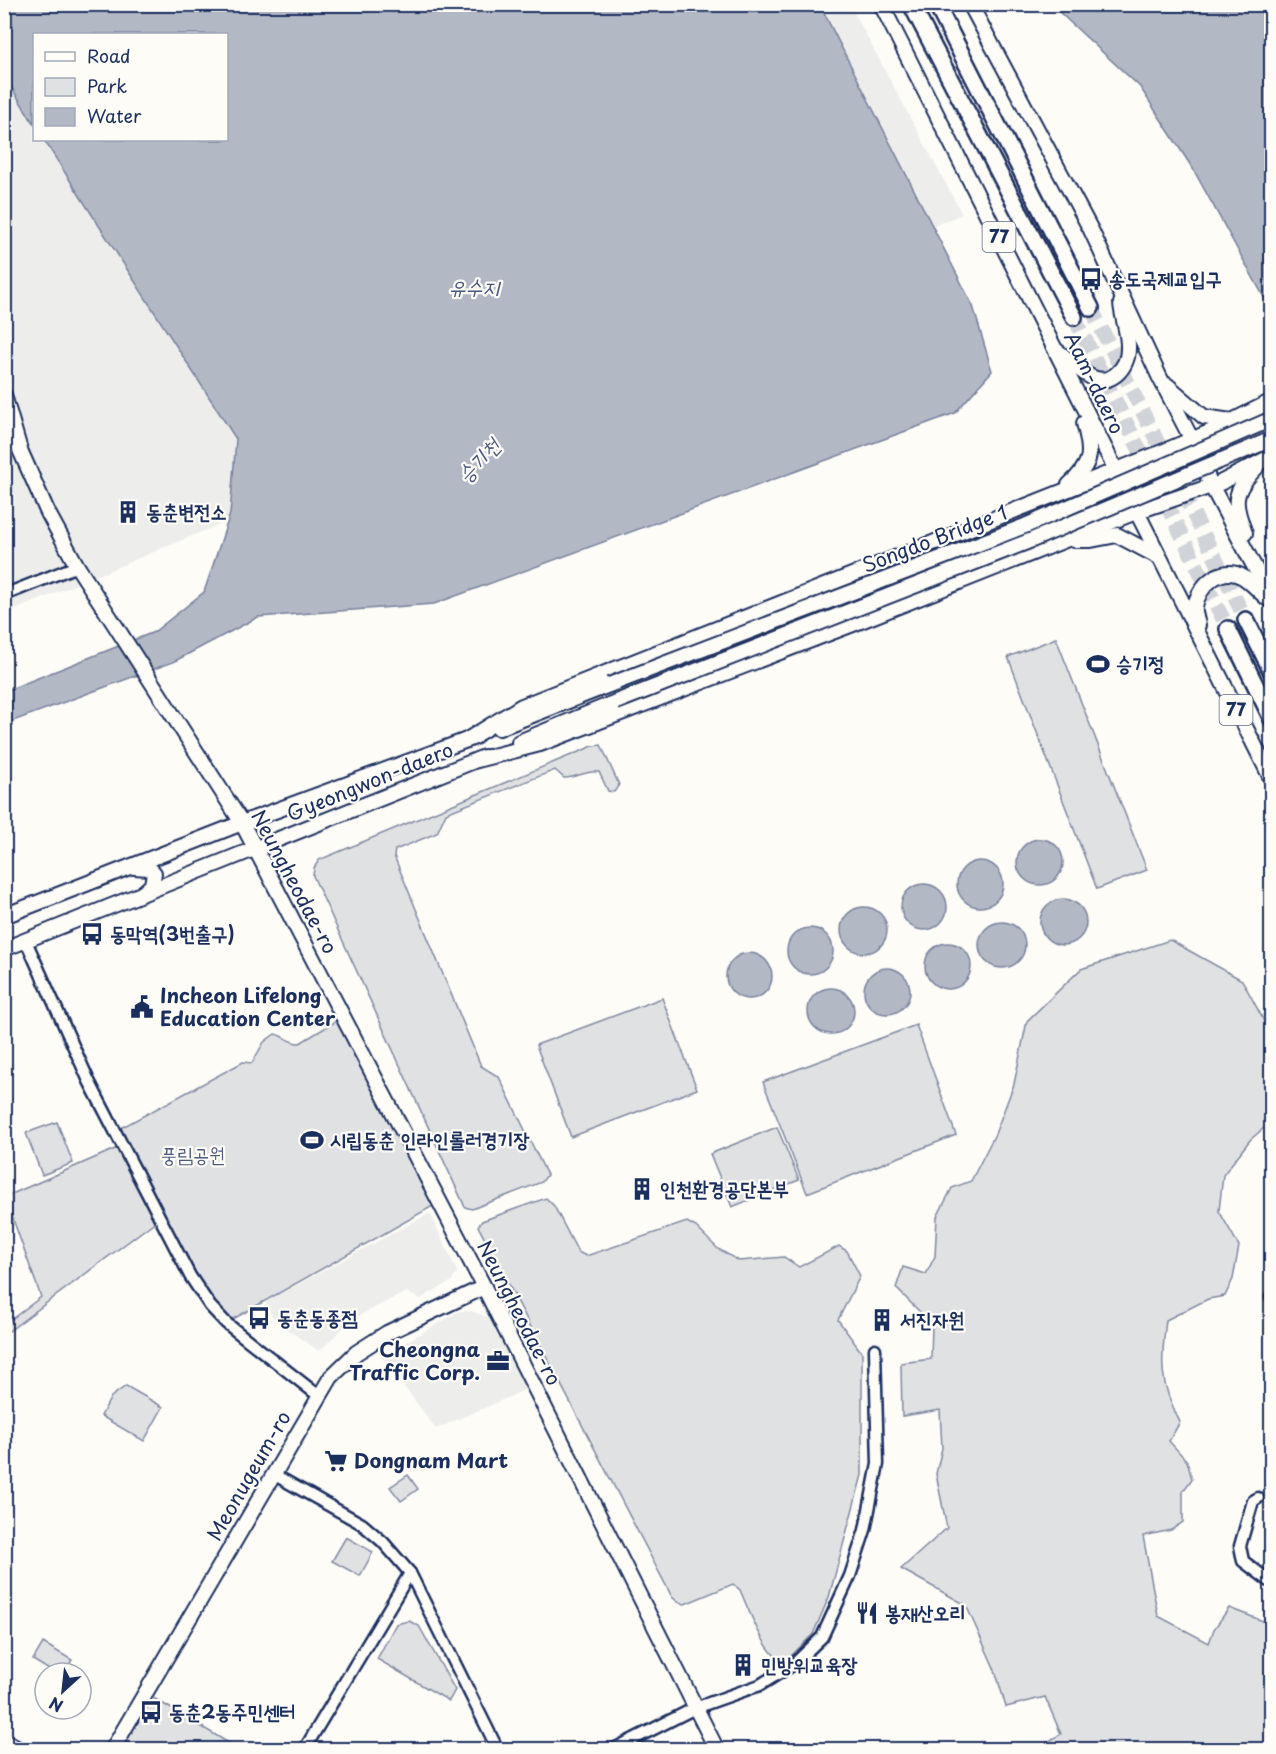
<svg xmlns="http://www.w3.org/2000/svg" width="1276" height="1754" viewBox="0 0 1276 1754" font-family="'Playpen Sans','Poor Story',sans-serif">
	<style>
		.built { fill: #edeeec; fill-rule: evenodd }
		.green { fill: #e0e1e3; stroke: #7e88a0; stroke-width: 1.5 }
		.water { fill: #b3b8c5; stroke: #76819c; stroke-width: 1.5 }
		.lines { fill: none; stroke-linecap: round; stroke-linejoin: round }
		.highway-tunnel { stroke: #d0d3d8; stroke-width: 15; stroke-dasharray: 15 8; stroke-linecap: butt }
		.minor-casing { stroke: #1b2f5e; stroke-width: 15 }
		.major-casing { stroke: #1b2f5e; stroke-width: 18 }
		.highway-casing { stroke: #1b2f5e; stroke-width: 20 }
		.minor { stroke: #fdfcf7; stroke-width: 10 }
		.major { stroke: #fdfcf7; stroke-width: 14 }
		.highway { stroke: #fdfcf7; stroke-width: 15 }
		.major-bridge-casing { stroke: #1b2f5e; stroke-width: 18; stroke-linecap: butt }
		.major-bridge { stroke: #fdfcf7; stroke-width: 14 }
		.labels { text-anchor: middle; stroke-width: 4.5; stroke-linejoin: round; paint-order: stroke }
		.shield { fill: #fdfcf7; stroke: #5f6c8c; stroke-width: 1.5 }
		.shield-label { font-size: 18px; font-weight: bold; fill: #1b2f5e }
		.poi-label { font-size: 20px; font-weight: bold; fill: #1b2f5e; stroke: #fdfcf7; text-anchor: start }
		.street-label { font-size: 20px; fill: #1b2f5e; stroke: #fdfcf7 }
		.park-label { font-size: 20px; fill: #4c5c7f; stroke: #fdfcf7 }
		.water-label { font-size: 21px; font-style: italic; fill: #49587d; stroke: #fdfcf7 }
	</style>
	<rect width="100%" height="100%" fill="#fdfcf7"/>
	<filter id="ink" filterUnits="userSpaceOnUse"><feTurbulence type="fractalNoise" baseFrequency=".0167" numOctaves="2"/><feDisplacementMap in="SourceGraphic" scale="12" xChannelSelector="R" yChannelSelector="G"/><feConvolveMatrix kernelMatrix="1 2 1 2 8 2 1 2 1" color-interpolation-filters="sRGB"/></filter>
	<g filter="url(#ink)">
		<g class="built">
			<path d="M5 5H850L962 214 5 614ZM34 34H226V140H34Z"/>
			<path d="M430 1213 457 1271 452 1281 420 1299 406 1292 354 1318 319 1351 275 1321 265 1302Z"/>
			<path d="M460 1311H471L492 1319 527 1389 436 1429 381 1356Z"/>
		</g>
		<g class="green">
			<path d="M1056 638 1147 870 1097 889 1008 657Z"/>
			<path d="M601 745 619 785 614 792 608 791 599 772C586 770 577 778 564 778L555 770 446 813 437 833 395 850 394 856 481 1066 499 1077 547 1175 542 1182 472 1209 465 1207 313 876 314 868 319 860 593 746Z"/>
			<path d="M1170 940 1242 980 1271 1034 1272 1121 1250 1140 1223 1175 1219 1211 1239 1246 1233 1279 1225 1296 1208 1299 1166 1320C1161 1364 1159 1382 1180 1422L1169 1441 1187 1461 1192 1479 1183 1491V1522L1171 1530 1143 1536 1158 1616 1209 1643 1214 1629 1229 1608 1271 1624V1749H1037L1061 1734 1045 1697 1006 1707 995 1670 966 1605 901 1569 947 1528 936 1474 942 1448 940 1410 902 1416 901 1363 931 1359 932 1324 896 1288 903 1267 926 1274 935 1256 937 1217 952 1188 971 1181 995 1134 1014 1084 1027 1021 1081 969Z"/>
			<path d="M662 998 697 1089 571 1137 536 1045Z"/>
			<path d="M343 1017 440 1202 226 1323 210 1306 160 1218 5 1334V1324L41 1297 5 1197 122 1146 115 1131 243 1062 252 1063 264 1042 275 1034C285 1036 290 1044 300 1043Z"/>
			<path d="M916 1025 956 1135 807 1193 763 1082Z"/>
			<path d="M57 1122 73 1163 42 1175 26 1133Z"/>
			<path d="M777 1127 799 1180 732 1207 710 1154Z"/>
			<path d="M546 1198 554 1206 578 1252 586 1256 687 1222 696 1227 718 1249 739 1261 784 1257 799 1267 839 1246 847 1251 860 1276 838 1320 862 1353V1475L829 1597 813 1634 785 1662C766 1658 748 1608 740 1590L733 1584 685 1604 678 1602 672 1597 478 1226 482 1221Z"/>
			<path d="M126 1386 163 1407 144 1441 101 1416 111 1397Z"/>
			<path d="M408 1475 418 1489 401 1501 390 1487Z"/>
			<path d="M346 1537 373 1552 360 1576 332 1561Z"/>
			<path d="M409 1621 419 1626 455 1690 449 1701 377 1659 396 1624Z"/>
			<path d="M43 1643 72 1660 64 1673H54L33 1660Z"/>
			<path d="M145 1693 239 1749H140L119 1737Z"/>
		</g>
		<g class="water">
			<path d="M5 5H820L973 306 992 371 955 413 434 604 258 617 173 662 5 724V691L154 632 204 592 230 514 236 439 44 140H226V34H34V124L5 77Z"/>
			<path d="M1054 5H1271V310L1193 169 1140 87 1058 11Z"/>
			<circle cx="1040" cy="862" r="23"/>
			<circle cx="980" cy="884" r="23"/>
			<circle cx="924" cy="907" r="23"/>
			<circle cx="1063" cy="922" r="23"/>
			<circle cx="864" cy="930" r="23"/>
			<circle cx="1002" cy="945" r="23"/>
			<circle cx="810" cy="951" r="23"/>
			<circle cx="948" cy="966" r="23"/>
			<circle cx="749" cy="976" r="23"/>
			<circle cx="887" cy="991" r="23"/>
			<circle cx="831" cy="1011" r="23"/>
		</g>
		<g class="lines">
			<g class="highway-tunnel">
				<path d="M1091 308 1246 620"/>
				<path d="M1074 317 1228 629"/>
			</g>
			<g class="minor-casing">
				<g id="minor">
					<path d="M4 595 77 566"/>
					<path d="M26 941 89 1081 190 1276 210 1306 226 1323 319 1396"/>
					<path d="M1271 1297H1272"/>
					<path d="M273 1474 362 1524 383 1542 410 1573 498 1750"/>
					<path d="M1258 1498 1253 1501 1240 1546 1243 1561 1272 1583"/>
					<path d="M304 1750 410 1573"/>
					<path d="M612 1750 695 1708 760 1685 794 1664 822 1637 850 1576 865 1530 878 1464 875 1349"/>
				</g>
			</g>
			<g class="major-casing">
				<g id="major">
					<path d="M881 4 1272 780"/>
					<path d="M970 4 1091 230 1159 376 1192 440 1211 485 1272 600"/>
					<path d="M1057 351C1068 359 1079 371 1091 377 1110 387 1128 368 1128 349 1129 334 1122 318 1121 303"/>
					<path d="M1167 385 1204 417 1231 421"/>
					<path d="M4 395 20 450 48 513 77 566 242 823 484 1287 717 1750"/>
					<path d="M1069 485C1093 463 1092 453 1084 423"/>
					<path d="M1245 533C1233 503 1232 492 1256 468"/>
					<path d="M1074 540H1091L1117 535 1157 556"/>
					<path d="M1198 625C1197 620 1194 612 1195 607 1198 586 1221 564 1243 577 1252 583 1260 592 1268 599"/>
					<path d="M499 728 609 685"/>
					<path d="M467 740 522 706 1157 454 1210 432 1272 401"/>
					<path d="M519 742 616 702"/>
					<path d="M477 760 540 744 853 624 1136 512 1220 483 1272 456"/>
					<path d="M134 867 149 868 154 873 152 885 143 893"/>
					<path d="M4 916 242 823 475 737"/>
					<path d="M4 949 484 757"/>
					<path d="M4 1741 20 1750"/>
					<path d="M112 1750 331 1377 356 1353 387 1333 484 1287"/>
				</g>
			</g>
			<g class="highway-casing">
				<g id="highway">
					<path d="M911 4 1074 317"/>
					<path d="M936 4 1091 308"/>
					<path d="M1246 620 1272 672"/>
					<path d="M1228 629 1272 719"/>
				</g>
			</g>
			<use href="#minor" class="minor"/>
			<use href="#major" class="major"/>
			<use href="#highway" class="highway"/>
			<g class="major-bridge-casing">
				<g id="major-bridge">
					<path d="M609 685 1025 526 1272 419"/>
					<path d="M616 702 1032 540 1272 439"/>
				</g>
			</g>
			<use href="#major-bridge" class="major-bridge"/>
		</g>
	</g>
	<defs>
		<g id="bus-bare" transform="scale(1.8)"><path d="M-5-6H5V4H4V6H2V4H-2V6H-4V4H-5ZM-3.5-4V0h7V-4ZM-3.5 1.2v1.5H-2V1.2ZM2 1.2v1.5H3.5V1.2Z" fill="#1b2f5e" stroke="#fdfcf7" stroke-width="2.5" paint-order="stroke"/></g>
		<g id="building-bare" transform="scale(1.8)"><path d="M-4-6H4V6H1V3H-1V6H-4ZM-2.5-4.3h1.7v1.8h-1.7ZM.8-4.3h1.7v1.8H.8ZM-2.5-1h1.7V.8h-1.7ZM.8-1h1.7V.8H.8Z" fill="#1b2f5e" stroke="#fdfcf7" stroke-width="2.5" paint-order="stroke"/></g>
		<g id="stadium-bare" transform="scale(1.8)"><path d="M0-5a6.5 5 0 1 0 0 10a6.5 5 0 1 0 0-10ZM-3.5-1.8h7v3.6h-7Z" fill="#1b2f5e" stroke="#fdfcf7" stroke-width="2.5" paint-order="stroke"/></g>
		<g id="civic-bare" transform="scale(1.8)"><path d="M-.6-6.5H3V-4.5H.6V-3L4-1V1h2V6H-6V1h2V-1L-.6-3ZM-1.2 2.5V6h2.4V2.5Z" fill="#1b2f5e" stroke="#fdfcf7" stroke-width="2.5" paint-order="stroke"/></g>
		<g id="office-bare" transform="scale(1.8)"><path d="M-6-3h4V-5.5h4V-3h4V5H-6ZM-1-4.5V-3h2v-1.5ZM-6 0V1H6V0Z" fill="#1b2f5e" stroke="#fdfcf7" stroke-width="2.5" paint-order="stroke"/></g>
		<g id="supermarket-bare" transform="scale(1.8)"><path d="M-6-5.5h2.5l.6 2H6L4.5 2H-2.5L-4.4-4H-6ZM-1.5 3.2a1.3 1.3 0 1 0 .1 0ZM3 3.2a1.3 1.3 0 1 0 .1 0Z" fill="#1b2f5e" stroke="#fdfcf7" stroke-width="2.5" paint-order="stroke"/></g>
		<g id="restaurant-bare" transform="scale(1.8)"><path d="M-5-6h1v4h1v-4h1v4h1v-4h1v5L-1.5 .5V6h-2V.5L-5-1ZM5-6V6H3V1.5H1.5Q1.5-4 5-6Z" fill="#1b2f5e" stroke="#fdfcf7" stroke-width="2.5" paint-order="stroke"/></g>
	</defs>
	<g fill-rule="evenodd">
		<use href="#bus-bare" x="1091" y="279"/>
		<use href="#building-bare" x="128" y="512"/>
		<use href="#stadium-bare" x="1098" y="664"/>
		<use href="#bus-bare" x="92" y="934"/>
		<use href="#civic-bare" x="142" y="1007"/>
		<use href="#stadium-bare" x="312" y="1140"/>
		<use href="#building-bare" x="642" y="1189"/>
		<use href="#bus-bare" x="259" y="1318"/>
		<use href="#building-bare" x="882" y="1320"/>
		<use href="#office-bare" x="498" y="1361"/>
		<use href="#supermarket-bare" x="336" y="1461"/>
		<use href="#restaurant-bare" x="867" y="1613"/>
		<use href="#building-bare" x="743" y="1665"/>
		<use href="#bus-bare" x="151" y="1712"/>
	</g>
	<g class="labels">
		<g class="shield">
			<rect x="982.5" y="222" width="33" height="30" rx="4.5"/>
			<rect x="1219.5" y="695" width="33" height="30" rx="4.5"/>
		</g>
		<g class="shield-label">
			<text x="999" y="243">77</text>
			<text x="1236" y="716">77</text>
		</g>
		<g class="poi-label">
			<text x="1109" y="286">송도국제교입구</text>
			<text x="146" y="519">동춘변전소</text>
			<text x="1116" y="671">승기정</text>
			<text x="110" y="941">동막역(3번출구)</text>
			<text x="160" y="1003">Incheon Lifelong<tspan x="160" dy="23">Education Center</tspan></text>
			<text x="330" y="1147">시립동춘 인라인롤러경기장</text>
			<text x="660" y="1196">인천환경공단본부</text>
			<text x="277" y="1325">동춘동종점</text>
			<text x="900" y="1327">서진자원</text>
			<text x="480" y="1357" text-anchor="end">Cheongna<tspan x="480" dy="23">Traffic Corp.</tspan></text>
			<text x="354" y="1468">Dongnam Mart</text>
			<text x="885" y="1620">봉재산오리</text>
			<text x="761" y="1672">민방위교육장</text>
			<text x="169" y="1719">동춘2동주민센터</text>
		</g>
		<g class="street-label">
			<text transform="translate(1094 383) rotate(64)" y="7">Aam-daero</text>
			<text transform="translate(935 539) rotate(-21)" y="7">Songdo Bridge 1</text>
			<text transform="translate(370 782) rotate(-22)" y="7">Gyeongwon-daero</text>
			<text transform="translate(294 882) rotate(62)" y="7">Neungheodae-ro</text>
			<text transform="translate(519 1313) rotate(63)" y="7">Neungheodae-ro</text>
			<text transform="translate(249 1476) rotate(-60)" y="7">Meonugeum-ro</text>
		</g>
		<g class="park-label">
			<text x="193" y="1162">풍림공원</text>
		</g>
		<g class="water-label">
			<text x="474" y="295">유수지</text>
			<text transform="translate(479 461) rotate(-47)" y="7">승기천</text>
		</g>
	</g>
	<rect width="1276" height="1754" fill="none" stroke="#fdfcf7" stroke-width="24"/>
	<rect x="12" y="12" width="1252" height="1730" fill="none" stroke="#1b2f5e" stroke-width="2" filter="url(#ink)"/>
	<rect x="33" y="33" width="195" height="108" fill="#fdfcf7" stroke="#a3aaba" stroke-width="1.5"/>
	<rect x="45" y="52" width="30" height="9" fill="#fdfcf7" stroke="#a3aaba" stroke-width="1.5"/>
	<text x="87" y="63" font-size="18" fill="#1b2f5e">Road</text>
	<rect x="45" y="78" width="30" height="18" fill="#e0e1e3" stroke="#a3aaba" stroke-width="1.5"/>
	<text x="87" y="93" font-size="18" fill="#1b2f5e">Park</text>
	<rect x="45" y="108" width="30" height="18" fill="#b3b8c5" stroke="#a3aaba" stroke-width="1.5"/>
	<text x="87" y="123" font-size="18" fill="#1b2f5e">Water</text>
	<g transform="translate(63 1691) rotate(207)"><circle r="28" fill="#fdfcf7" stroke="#a3aaba" stroke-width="1.5"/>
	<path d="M0-4.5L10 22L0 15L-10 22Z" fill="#1b2f5e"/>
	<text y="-9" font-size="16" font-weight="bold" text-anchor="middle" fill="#1b2f5e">N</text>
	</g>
</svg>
